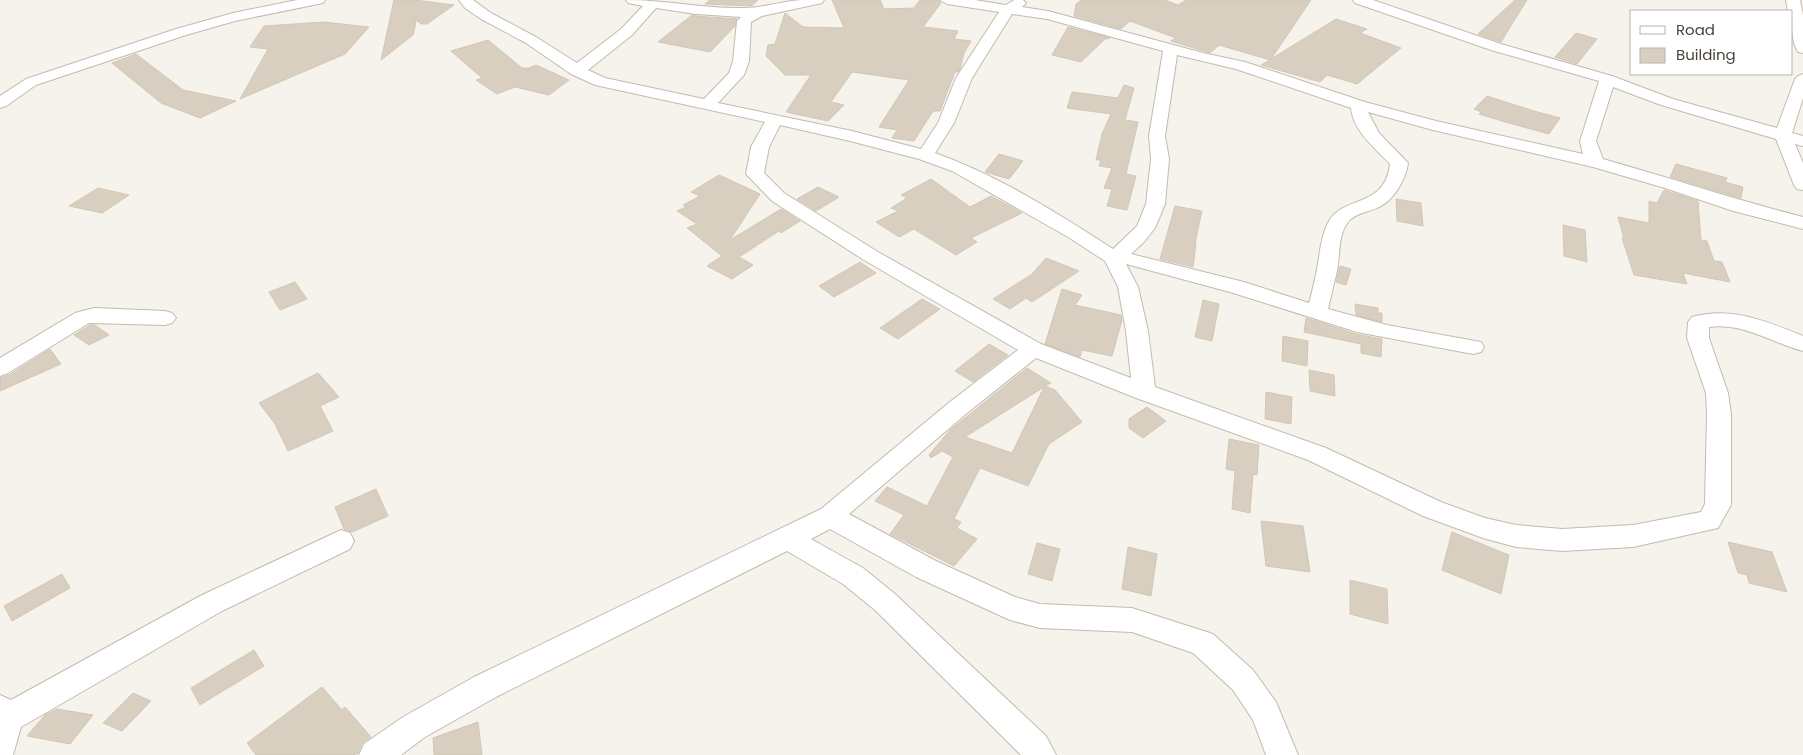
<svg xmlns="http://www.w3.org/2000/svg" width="1803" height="755" viewBox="0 0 1803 755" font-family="Poppins,sans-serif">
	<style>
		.building { fill: #d8cfc1; stroke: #d3c7b4; fill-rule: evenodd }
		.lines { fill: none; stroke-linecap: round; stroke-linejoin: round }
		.minor-casing { stroke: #c2bbae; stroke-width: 2 }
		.minor { fill: #fff; fill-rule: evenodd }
	</style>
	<rect width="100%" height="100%" fill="#f6f3ec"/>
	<g class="building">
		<path d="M394 0H415L454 5 427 24H421L414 18 416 22 413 35 381 60Z"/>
		<path d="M710 0H758L751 6 705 4Z"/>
		<path d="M832 0H880L884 9 914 8 920 0H938L941 3 923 27 958 31 954 39 971 41 964 53 960 69 958 72H955L940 111H933L914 141 892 138 897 130 879 127 909 80 852 72 831 102 844 105 828 121 786 112 811 75H785L766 56 768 45 775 44 785 13 803 27 844 28Z"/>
		<path d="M1081 0H1165L1178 5 1186 0H1311L1271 59 1336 19 1367 29 1360 33 1401 48 1357 84 1327 75 1320 82 1261 65 1270 60 1219 45 1210 53 1171 41 1176 38 1130 21 1121 29 1074 16 1076 4Z"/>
		<path d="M1515 0H1527L1501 42 1478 34Z"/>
		<path d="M692 15 696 16 737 19 735 26 710 52 658 42Z"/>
		<path d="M324 22 369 27 345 54 240 99 268 49 250 47 264 26Z"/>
		<path d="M1068 27 1110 38 1105 39 1081 62 1052 55Z"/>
		<path d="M1576 33 1597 39 1577 64 1555 57Z"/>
		<path d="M488 40 522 68H529L536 65 569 80 549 95 515 87 497 94 476 80 482 78 451 51Z"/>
		<path d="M136 54 183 90 236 101 200 118 161 103 112 63Z"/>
		<path d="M1124 85 1134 88 1125 120 1138 122 1126 174 1136 176 1127 210 1107 206 1112 189 1104 188 1112 168 1099 166 1101 160H1096L1102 134 1111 114 1067 108 1072 92 1118 98Z"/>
		<path d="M1487 96 1534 111 1560 118 1549 134 1505 122 1479 114 1481 112 1474 109Z"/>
		<path d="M999 154 1023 161 1009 179 985 172Z"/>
		<path d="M1676 164 1727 178 1725 182 1743 187 1741 198 1670 177Z"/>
		<path d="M719 175 760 194 730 240 781 209 800 221 781 233 779 231 739 257 753 265 732 279 707 266 722 256 687 228 697 224 677 211 686 207 683 205 700 196 691 192Z"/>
		<path d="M931 179 970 207 991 196 1022 213 971 238 977 242 956 255 914 229 899 237 876 222 898 211 891 208 907 198 901 195Z"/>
		<path d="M818 187 839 197 816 211 797 199Z"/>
		<path d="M98 188 129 195 102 213 69 206Z"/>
		<path d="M1664 190 1698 201 1701 240 1707 241 1714 261 1722 262 1730 282 1683 273 1687 284 1634 275 1622 238 1624 239 1618 217 1649 223V201L1657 203Z"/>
		<path d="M1396 199 1421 203 1423 226 1397 221Z"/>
		<path d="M1175 206 1202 211 1195 243H1196L1193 267 1160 259Z"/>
		<path d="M1563 225 1585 230 1587 262 1564 256Z"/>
		<path d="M1046 258 1079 271 1032 302 1026 298 1010 309 993 299 1032 274Z"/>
		<path d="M860 262 876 273 834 297 819 286Z"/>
		<path d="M1340 266 1351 269 1346 285 1336 282Z"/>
		<path d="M295 282 307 299 280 310 269 292Z"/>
		<path d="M1062 289 1082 295 1075 305 1121 315 1122 320 1112 356 1082 350 1080 357 1045 344Z"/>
		<path d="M922 299 940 309 898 339 880 328Z"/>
		<path d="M1203 300 1219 304 1212 341 1195 337Z"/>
		<path d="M1355 304 1378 308V313H1382V322L1356 315Z"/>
		<path d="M1306 318 1356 334 1382 339 1381 357 1361 353V344L1304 332Z"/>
		<path d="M90 325H95L109 335 89 345 74 335Z"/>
		<path d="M1283 336 1308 341 1307 366 1282 361Z"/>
		<path d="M989 344 1008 355 973 382 955 371Z"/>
		<path d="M50 349 61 364 0 391V378L9 375Z"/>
		<path d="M1027 368 1051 383 1045 386 1055 390 1082 422 1049 444 1028 486 980 468 954 519 961 522 957 528 977 539 954 566 890 534 904 515 875 501 887 487 927 506 953 457 942 451 931 458 929 455 950 430ZM1044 387 1012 453 965 437Z"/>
		<path d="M1309 370 1334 375 1335 396 1310 391Z"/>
		<path d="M318 373 339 397 320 406 333 431 288 451 275 424 259 403Z"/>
		<path d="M1266 392 1292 397 1291 424 1265 419Z"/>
		<path d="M1147 407 1166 421 1143 438 1129 428V419Z"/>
		<path d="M1229 439 1259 445 1257 475 1253 474 1250 513 1232 509 1235 471 1226 469Z"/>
		<path d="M376 489 388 516 352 532 344 529 335 507Z"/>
		<path d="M1261 521 1303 526 1310 572 1266 566Z"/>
		<path d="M1452 532 1509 555 1501 594 1442 570Z"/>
		<path d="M1728 542 1772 552 1787 592 1749 583 1747 575 1738 573Z"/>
		<path d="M1037 543 1060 549 1052 581 1028 574Z"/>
		<path d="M1128 547 1157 554 1151 596 1122 589Z"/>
		<path d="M62 574 70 588 12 621 4 606Z"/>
		<path d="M1350 580 1387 589 1388 624 1350 614Z"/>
		<path d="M254 650 264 666 200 705 191 688Z"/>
		<path d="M322 687 342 710 345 707 371 737 362 743 358 753 355 755H256L247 743Z"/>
		<path d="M133 693 151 701 122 731 103 723Z"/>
		<path d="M57 709 93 715 70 744 27 736 45 715Z"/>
		<path d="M478 722 482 755H434L433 738Z"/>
	</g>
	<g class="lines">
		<g class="minor-casing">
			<g id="minor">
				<path d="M297 0H325L323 3 235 21 186 35 36 85 6 106 0 108V96L26 79 176 29 233 13Z"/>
				<path d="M459 0H473L491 13 536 37 577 63 621 29 643 6 628 3 626 0C666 0 705 9 744 8 764 8 782 1 801 0 808 0 816 0 824 0L822 3 762 16 751 22 749 61 744 75 718 103 852 131 921 149 938 123 956 78 999 12 947 4 940 0H975L1006 5 1014 0H1023L1026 3 1022 7 1048 11 1203 53 1245 62 1365 102 1436 121 1583 154 1580 141 1599 81 1491 50 1355 3 1353 0H1373L1501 44 1612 76 1673 99 1777 128 1795 79 1798 76 1803 74V98L1792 133 1803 136V146L1795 144 1803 163V190L1797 189 1794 185 1776 139 1661 105 1613 87 1596 141 1603 159C1670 178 1736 200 1803 217V229L1733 211 1665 188 1593 167 1433 130 1368 112 1379 133 1408 163C1406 179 1394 200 1379 207 1370 212 1355 213 1348 222 1338 235 1340 255 1337 271 1334 283 1331 296 1328 309L1387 325 1481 342 1484 347 1481 352 1473 354 1357 332 1230 292 1126 264 1138 287 1148 331 1155 387 1326 448 1441 502 1485 518 1516 525 1562 529 1633 525 1701 512 1705 504 1707 414 1706 393 1687 338 1688 322 1692 317C1731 306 1766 321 1803 336V351C1772 343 1743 322 1709 327V338L1728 393 1731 414V505L1718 528 1633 547 1562 551 1516 547 1483 538 1423 516 1308 460 1136 398 1036 358 967 413 849 514 936 561 1015 597 1040 604 1132 608 1213 634 1253 670 1276 702 1298 755H1266L1253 720 1233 690 1193 653 1132 632 1040 628 1010 620 916 577 830 529 811 539 863 568 895 594 1046 736 1056 755H1021L875 610 843 584 787 551 496 697 425 737 401 755H359L364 744 403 717 474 677 821 509 951 401 1018 350 864 260 772 201 746 174 751 147 765 122 595 85 571 74 526 43 481 19 465 8ZM656 8 696 14 741 17 737 21 733 61 729 73 704 99 605 78 588 70 632 35ZM1012 14 1047 19 1163 51 1149 136 1151 159 1146 204 1137 226 1113 249C1058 213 997 175 935 153L954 123 972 78ZM1177 55 1236 69 1351 108C1353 131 1375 148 1390 164 1385 208 1345 195 1329 221 1321 235 1320 253 1317 269 1315 280 1312 292 1309 303L1244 282 1131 254 1144 242 1155 228 1165 204 1169 159 1165 136ZM780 125 850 141 919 159 952 171 1068 237 1105 261 1118 287 1126 331 1131 378 1041 344 878 252 784 193 764 173 769 147Z"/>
				<path d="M1786 0H1800L1803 15V53L1798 52C1791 41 1792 24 1792 11H1788Z"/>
				<path d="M94 308 165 311 172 313 176 318 172 323 165 325 89 323 8 373 0 376V358L75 313Z"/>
				<path d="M341 530 350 533 354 541 350 549 222 611 21 727 13 755H0V695L11 700 202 595Z"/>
			</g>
		</g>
		<use href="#minor" class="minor"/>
	</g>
	<rect x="1630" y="10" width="162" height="65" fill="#ffffff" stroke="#b7b4b0"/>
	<rect x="1640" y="26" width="25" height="8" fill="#ffffff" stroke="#b7b4b0"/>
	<text x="1676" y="35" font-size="15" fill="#4b4439">Road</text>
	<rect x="1640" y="48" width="25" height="15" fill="#d8cfc1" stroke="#b7b4b0"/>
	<text x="1676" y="60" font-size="15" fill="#4b4439">Building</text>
</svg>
